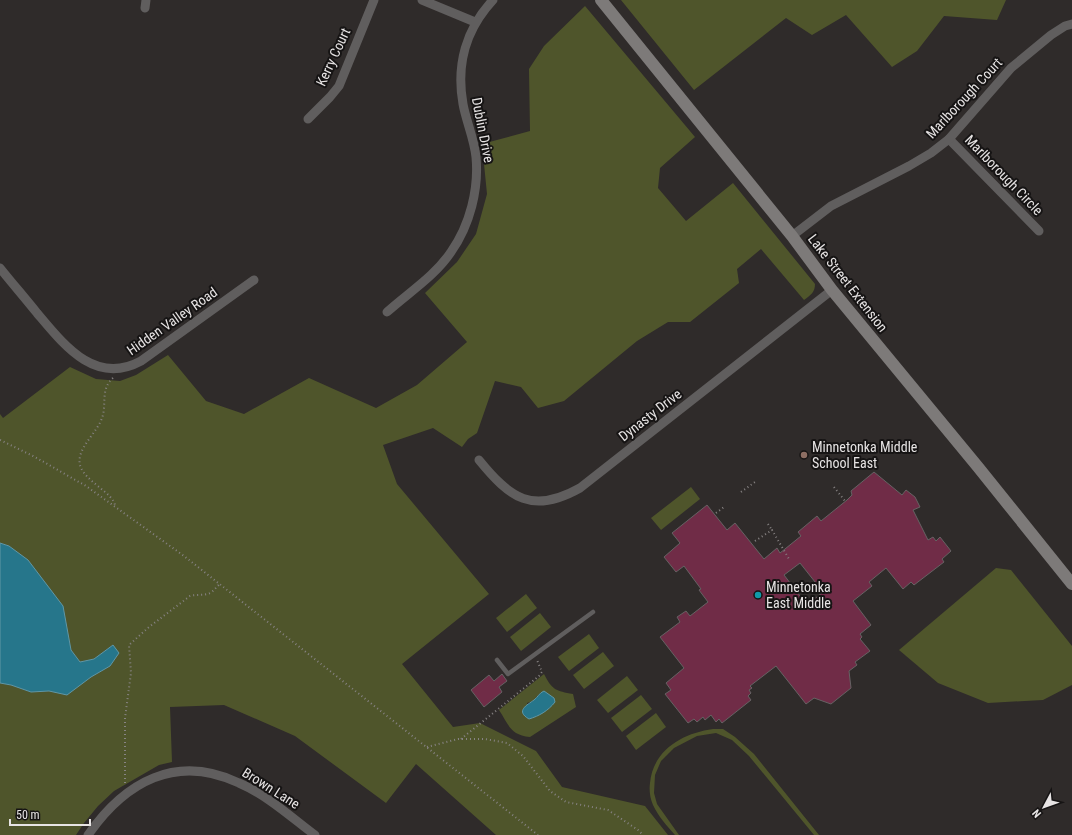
<svg xmlns="http://www.w3.org/2000/svg" width="1072" height="835" viewBox="0 0 1072 835" font-family="'Roboto Condensed',sans-serif">
	<style>
		.green { fill: #4f552b; fill-rule: evenodd }
		.water { fill: #26768b; stroke: #6097a6 }
		.building { fill: #702c47; stroke: #666263; fill-rule: evenodd }
		.lines { fill: none; stroke-linecap: round; stroke-linejoin: round }
		.path { stroke: #878383; stroke-width: 2; stroke-dasharray: 1 3; stroke-linecap: butt }
		.lane { stroke: #605e5e; stroke-width: 4.5 }
		.street { stroke: #605e5e; stroke-width: 9 }
		.secondary { stroke: #7d7a79; stroke-width: 12 }
		.education-dot { fill: #8d6e63; stroke: #161414; stroke-width: 1.5 }
		.culture-dot { fill: #0f9aa8; stroke: #161414; stroke-width: 1.5 }
		.labels { text-anchor: middle; stroke-width: 4; stroke-linejoin: round; paint-order: stroke }
		.street-label { font-size: 14px; fill: #e7e4e4; stroke: #161414 }
		.poi-label { font-size: 14px; fill: #e7e4e4; stroke: #161414; text-anchor: start }
	</style>
	<rect width="100%" height="100%" fill="#2f2b2a"/>
	<g class="green">
		<path d="M621 0H1006L997 20 944 16 917 51 892 67 846 15 812 35 786 18 694 90Z"/>
		<path d="M585 6 695 137 660 168 658 188 686 221 733 183 815 284C815 292 811 295 804 300L761 249 737 269 739 283 690 322H668L637 341 564 401 538 408 521 387 495 381 477 433 468 439 462 447 433 428 383 445 397 484 489 594 402 664 453 727 480 723 536 751 562 787 645 806 668 835H496L416 764 386 803 295 736 224 705 170 707 172 762 159 765 114 791 98 806 84 823 76 835H0V683L11 685 31 692 49 691 67 694 91 677 110 666 113 645 94 659 80 662 71 650 62 606 9 546 0 543V414L3 418 70 367 96 379 120 381 136 375 168 355 206 401 244 414 309 378 376 408 417 385 467 342 425 293 457 262 476 234 487 194 482 144 530 131 529 69 544 46Z"/>
		<path d="M691 487 700 499 661 530 651 518Z"/>
		<path d="M996 568 1011 570 1072 646V685L1043 700 988 703 938 683 899 650Z"/>
		<path d="M526 594 537 608 507 632 496 618Z"/>
		<path d="M540 613 551 627 521 651 510 637Z"/>
		<path d="M589 634 599 648 569 671 558 657Z"/>
		<path d="M603 652 614 666 584 689 573 675Z"/>
		<path d="M544 674C552 690 556 691 573 694L576 707 530 737C510 735 509 725 499 710ZM540 693 529 719 527 703 533 701Z"/>
		<path d="M627 676 638 690 608 713 597 700Z"/>
		<path d="M641 695 652 709 622 732 611 718Z"/>
		<path d="M656 713 666 727 636 750 626 736Z"/>
		<path d="M713 729H723L735 737 754 754 819 835H814L749 756 732 740 716 733 697 736 674 748 661 761 655 775 654 793 657 804 679 835H675C667 826 658 816 653 805 650 798 649 790 650 783 653 750 683 733 713 729Z"/>
	</g>
	<g class="water">
		<path d="M0 543 9 546 28 560 63 606 71 650 80 662 94 659 113 645 119 653 110 666 91 677 67 695 49 691 31 692 11 685 0 683Z"/>
		<path d="M544 691 554 698 555 702C548 711 539 716 529 719 515 711 527 705 534 700 538 697 539 693 544 691Z"/>
	</g>
	<g class="building">
		<path d="M874 472 902 495 906 490 915 497 920 507 913 510 928 540 933 537 936 541 940 537 951 551 942 559 944 562 914 585 911 582 903 589 886 568 869 582 872 586 853 601 871 625 860 634 862 637 860 639 870 651 855 662 857 665 849 671 851 688 831 704 814 698 806 704 776 666 750 686 752 688 749 690 751 693 748 696 751 700 722 723 719 719 716 722 711 715 705 720 703 717 697 722 694 719 688 723 665 694 671 690 666 683 684 668 660 637 680 622 677 617 686 611 690 616 708 602 699 590 701 589 684 566 676 572 664 557 680 543 672 533 707 505 727 530 735 523 764 559 777 548 780 553 801 536 798 532 817 516 821 521 847 500 852 495 851 491ZM800 563 823 592 807 605 784 575Z"/>
		<path d="M502 674 507 681 499 687 502 692 484 707 471 690 489 675 494 681Z"/>
	</g>
	<g class="lines">
		<g class="path">
			<path d="M113 378C100 389 107 405 102 418 97 433 76 449 80 465 84 481 115 494 115 506"/>
			<path d="M0 440 35 457 86 486 184 556 538 835"/>
			<path d="M834 487 845 501"/>
			<path d="M741 492 755 482"/>
			<path d="M716 513 724 507"/>
			<path d="M768 524 772 530"/>
			<path d="M755 541 772 530 789 559"/>
			<path d="M461 739 539 676 542 672 537 660"/>
			<path d="M427 747 458 739H485L507 743 523 756 550 791 566 802 608 810 638 830 643 835"/>
			<path d="M125 783V718L131 673 129 645 149 627 190 596C197 594 204 596 210 593 214 591 216 587 220 584"/>
		</g>
		<path class="lane" d="M497 660 508 674 593 612"/>
		<g class="street">
			<path d="M422 0 475 22"/>
			<path d="M145 8 146 0"/>
			<path d="M308 119 330 97 339 86 374 0"/>
			<path d="M949 139 1039 231"/>
			<path d="M792 236 831 206 909 166 931 153 949 139 1011 68 1051 35 1065 26 1072 24"/>
			<path d="M0 268C12 283 25 298 37 313 64 345 95 386 141 361L254 280"/>
			<path d="M387 312C408 293 435 276 451 252 470 225 479 189 476 157 474 138 466 121 463 104 456 65 466 29 493 0"/>
			<path d="M479 460C510 498 532 515 580 488L832 290"/>
			<path d="M88 835C125 782 176 753 239 783 267 795 291 817 315 835"/>
		</g>
		<path class="secondary" d="M601 0 792 236 832 290 978 467 1072 584"/>
	</g>
	<circle class="education-dot" cx="804" cy="455" r="4"/>
	<circle class="culture-dot" cx="758" cy="595" r="4"/>
	<g class="labels">
		<g class="street-label">
			<text transform="translate(333 57) rotate(-65)" y="5">Kerry Court</text>
			<text transform="translate(964 98) rotate(-47)" y="5">Marlborough Court</text>
			<text transform="translate(483 130) rotate(79)" y="5">Dublin Drive</text>
			<text transform="translate(1004 175) rotate(46)" y="5">Marlborough Circle</text>
			<text transform="translate(848 283) rotate(52)" y="5">Lake Street Extension</text>
			<text transform="translate(172 321) rotate(-35)" y="5">Hidden Valley Road</text>
			<text transform="translate(650 415) rotate(-38)" y="5">Dynasty Drive</text>
			<text transform="translate(271 788) rotate(32)" y="5">Brown Lane</text>
		</g>
		<g class="poi-label">
			<text x="812" y="452">Minnetonka Middle<tspan x="812" dy="16">School East</tspan></text>
			<text x="766" y="592">Minnetonka<tspan x="766" dy="16">East Middle</tspan></text>
		</g>
	</g>
	<g transform="translate(1044 807) rotate(229)" stroke="#161414" stroke-width="3" paint-order="stroke">
	<path d="M0-3L7 15L0 10L-7 15Z" fill="#e7e4e4"/>
	<text y="-6" font-size="11" font-weight="bold" text-anchor="middle" fill="#e7e4e4">N</text>
	</g>
	<path d="M10 819v6h80v-6" fill="none" stroke="#e7e4e4" stroke-width="2"/>
	<text x="16" y="819" font-size="12" fill="#e7e4e4" stroke="#161414" stroke-width="3" paint-order="stroke">50 m</text>
</svg>
